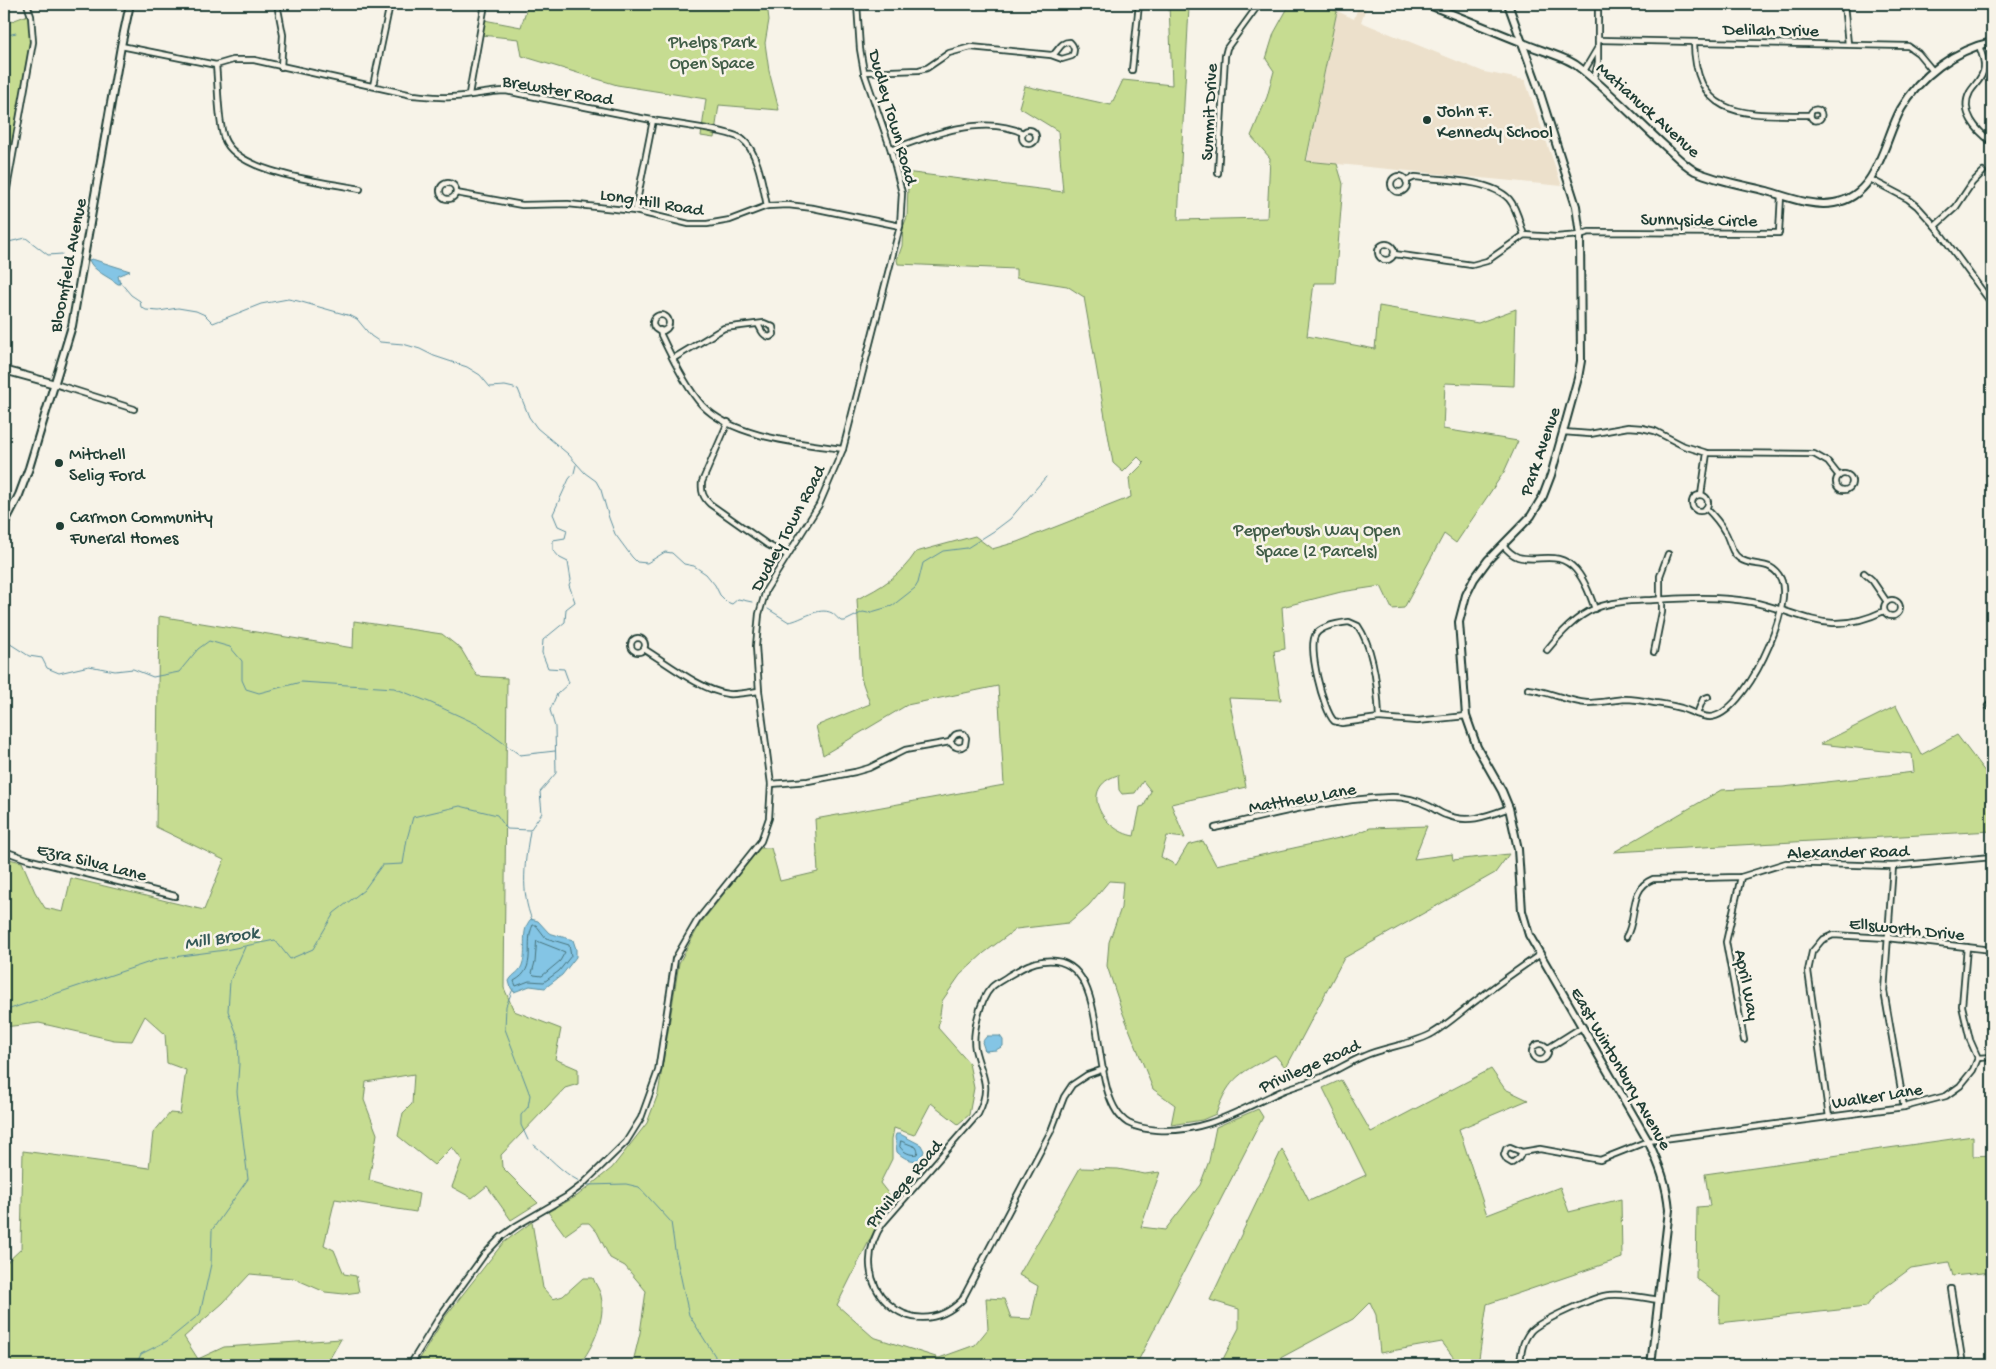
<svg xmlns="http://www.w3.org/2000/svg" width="1996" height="1369" viewBox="0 0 1996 1369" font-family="'Gochi Hand',sans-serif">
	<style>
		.built { fill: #ece0cb }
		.green { fill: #c6dc91; stroke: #728c62; fill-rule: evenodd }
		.water { fill: #84c5e5; stroke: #5c8f9e }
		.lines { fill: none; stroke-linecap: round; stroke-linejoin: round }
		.shore { stroke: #47737b; stroke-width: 1 }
		.stream { stroke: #5c8f9e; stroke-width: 1 }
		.street-casing { stroke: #1f3d34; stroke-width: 8 }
		.secondary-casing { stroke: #1f3d34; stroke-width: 10 }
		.street { stroke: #f7f3e8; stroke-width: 4.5 }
		.secondary { stroke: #f7f3e8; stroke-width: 6 }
		.poi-dot { fill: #1f3d34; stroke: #f7f3e8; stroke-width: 2 }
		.labels { text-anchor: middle; stroke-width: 5; stroke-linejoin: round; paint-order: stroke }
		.street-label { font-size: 18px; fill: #1f3d34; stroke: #f7f3e8 }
		.park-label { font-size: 18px; fill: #405d47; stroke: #f7f3e8 }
		.poi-label { font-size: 18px; fill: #1f3d34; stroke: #f7f3e8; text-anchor: start }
		.water-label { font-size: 19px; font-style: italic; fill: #335857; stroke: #f7f3e8 }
	</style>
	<rect width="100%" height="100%" fill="#f7f3e8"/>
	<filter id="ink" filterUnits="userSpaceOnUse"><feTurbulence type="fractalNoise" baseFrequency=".02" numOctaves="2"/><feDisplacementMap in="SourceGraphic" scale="10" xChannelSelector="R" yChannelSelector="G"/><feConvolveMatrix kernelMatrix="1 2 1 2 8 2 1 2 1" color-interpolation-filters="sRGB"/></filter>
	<g filter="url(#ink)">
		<path class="built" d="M1359 4H1367L1361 22 1484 72 1525 80 1562 186 1307 161 1337 11 1354 19Z"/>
		<g class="green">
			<path d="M528 4H767L769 20 765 43 769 71 779 110 719 105 714 138 701 136 706 99 617 85 522 56 519 39 481 35 484 20 521 27Z"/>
			<path d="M1169 4 1189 7 1178 220 1267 218 1270 158 1251 136 1267 97 1274 71 1266 59 1274 33 1290 4H1315L1337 11 1306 161 1337 164 1343 184 1335 283H1314L1307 336 1375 349 1379 306 1478 323 1516 309 1514 386 1445 383 1443 429 1518 441 1504 472 1456 543 1444 534 1404 608 1392 609 1381 586 1341 592 1282 607 1285 649 1274 651 1281 700 1229 698 1246 787 1171 804 1185 838 1167 836 1161 857 1176 865 1188 845 1203 841 1216 865 1353 835 1370 828 1427 826 1414 859 1452 854 1453 860 1509 854 1495 873 1344 958 1286 1068 1275 1055C1242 1072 1229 1076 1216 1114L1202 1120 1171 1125 1175 1105 1153 1089 1122 1011 1107 966 1109 942 1121 908 1123 882 1109 881 1089 905 1068 923 1016 929 984 953 960 975 942 1001 938 1028 969 1063 974 1088 969 1115 958 1124 931 1103 914 1135 894 1128 892 1139V1159L880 1183 891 1197 837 1305 873 1337 939 1358 975 1345 988 1329 986 1298 1004 1299 1011 1318 1031 1319 1038 1286 1019 1275 1080 1168 1118 1169 1145 1174 1160 1172 1141 1227 1165 1230 1200 1185 1209 1161 1216 1127 1258 1109 1263 1117 1136 1365H635L633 1362 640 1333 646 1291 625 1266 610 1258 597 1232 589 1223H582L565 1235 548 1212 577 1196 612 1168 647 1123 658 1094 679 963 700 924 760 848H771L780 881 818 872 815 819 1004 785 998 686 907 705 823 755 816 726 870 704 861 678 857 599C881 588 901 575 916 552L975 536 992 549 1017 542 1131 497 1129 478 1144 463 1138 457 1123 472 1113 463 1084 297 1067 286 1016 278V269L898 264 897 260 902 246 903 227 907 217 908 184 905 172 1063 192 1058 131 1019 107 1025 86 1111 105 1123 80 1172 85ZM1118 775 1119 790 1122 794 1135 793 1143 781 1151 791 1144 806 1140 807 1134 836C1103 831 1077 788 1118 775Z"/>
			<path d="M28 15 31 39 4 186V24Z"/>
			<path d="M159 616 353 648 354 621 442 634 461 649 477 676 507 678 504 988 514 1011 561 1029 555 1059 578 1069V1084L565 1088 501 1155 502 1167 538 1203 511 1220 487 1186 472 1198 452 1187 462 1160 452 1147 434 1165 398 1136 403 1113 412 1104 414 1074 366 1082 364 1100 377 1134 369 1180 419 1194 416 1212 335 1199 324 1245 334 1250 344 1274 356 1276 359 1292 344 1294 325 1292 293 1278 250 1274 223 1303 184 1337 198 1359 224 1347 341 1339 326 1365H4V1265L21 1249 23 1151 149 1168 153 1133 170 1113 180 1114 186 1070 167 1063 165 1034 145 1016 132 1041 114 1040 39 1023 4 1027V858L22 862 35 892 45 908 63 912 71 878 204 910 224 860 156 827Z"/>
			<path d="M1896 706 1921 755 1957 735 1992 781V831L1614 852 1721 790 1783 787 1914 772 1912 754 1820 744Z"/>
			<path d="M1491 1069 1505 1089 1528 1100 1459 1129 1487 1215 1560 1187 1569 1212 1621 1199 1622 1258 1487 1304 1478 1365H1459L1442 1342 1380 1353 1376 1315 1370 1302 1353 1319 1273 1362 1220 1365 1239 1328V1309L1210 1300 1282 1149 1309 1201 1366 1175 1323 1088 1341 1080 1371 1132Z"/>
			<path d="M1973 1136V1156L1992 1155V1272L1953 1276 1949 1262 1911 1268 1876 1294 1866 1307 1719 1323 1720 1296 1696 1278 1697 1207 1710 1206 1705 1174Z"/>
			<path d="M532 1222 543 1288 553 1299 563 1296 583 1278H593C595 1284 600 1290 601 1296 606 1319 593 1347 579 1365H416L445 1317 503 1243Z"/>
		</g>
		<g class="water">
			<path d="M92 259 130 271 118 276 120 284H118C109 277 93 271 89 260Z"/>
			<path d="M531 919 538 921 549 933 573 940 576 949V957L562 975 545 988 530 986 514 992 511 988 509 981C514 972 520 974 523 962 527 949 520 930 531 919Z"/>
			<path d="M987 1036H1000L1003 1040V1046L996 1050 985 1051 982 1042Z"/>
			<path d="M900 1134 921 1145 924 1151 921 1159C912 1163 903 1158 897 1152L895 1137 896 1134Z"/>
		</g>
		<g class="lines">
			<g class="shore">
				<path d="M533 925H536L546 938 569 945 571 956 559 971 544 982 529 981 516 986 514 981C539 968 523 944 533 925Z"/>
				<path d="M537 941 565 952 560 961 542 976 534 975 532 973 535 962Z"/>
				<path d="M901 1141 916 1147 918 1151 917 1154C911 1156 903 1152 900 1147Z"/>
			</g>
			<g class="stream">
				<path d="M60 7 78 4"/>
				<path d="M4 36 16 33"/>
				<path d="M4 243 26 238 48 255 62 254"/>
				<path d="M120 282 131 295 140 301 141 307 146 310 159 311 178 308 196 311 205 315 213 323 261 304 288 299 298 301 351 316 357 319 371 336 380 342 403 344 420 349 434 356 467 367 480 375 490 387 505 386 518 389 529 417 537 428 568 454 585 473 596 481 601 490 609 518 615 534 632 557 637 562 647 563 665 552 672 553 684 564 694 566 706 574 715 585 720 595 727 602 732 604 738 599 752 602"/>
				<path d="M768 609 789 622C802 620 818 606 832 613 835 615 838 619 841 621H845L863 612 868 613 892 606 915 588 918 583 923 563 943 551 967 548 994 531 1010 519 1046 477"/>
				<path d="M4 640 29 656 42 658 47 668 59 673 89 666 115 671 133 669 153 677 179 672 198 649 209 641 230 647 242 661V680L246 689 259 693 301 682 394 688 429 702 477 724 520 755 555 751"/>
				<path d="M530 831C525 861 520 891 532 920"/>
				<path d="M513 989 506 1006 505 1029 530 1095 528 1107 521 1115V1125L528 1140"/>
				<path d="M4 1011 159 959 225 950 275 940 290 959 313 949 334 913 364 890 382 865 403 864 407 839 413 817 460 806 497 815 507 829 530 830 542 813 540 792 556 773 555 727 550 710 557 694 569 683 564 669 548 668 542 653 543 640 565 622 566 609 575 602 569 585 571 580 568 562 560 558 553 550V540L565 538 567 530 558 526 553 514 569 479 574 473 576 465"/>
				<path d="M534 1145C551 1158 560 1171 579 1181"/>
				<path d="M588 1185 626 1184 639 1187 671 1222 675 1250 689 1315 715 1356 714 1365"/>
				<path d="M136 1365 141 1354 167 1341 200 1314 211 1264 212 1230 248 1179 237 1092 239 1064 238 1037 228 1011 230 981 245 947"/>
			</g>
			<g class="street-casing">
				<g id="street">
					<path d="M277 4 283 35 281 67"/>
					<path d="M1844 4 1848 44"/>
					<path d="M1598 40 1908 46 1918 53 1933 71"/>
					<path d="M1694 42C1695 122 1748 114 1810 115"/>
					<path d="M1979 45C1981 53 1985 60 1984 68 1983 78 1975 84 1970 92 1959 112 1977 131 1992 142"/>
					<path d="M121 46 216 65 233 60H254L412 95C425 96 438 98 451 97 469 97 487 91 506 91 555 101 603 111 652 120 671 124 730 130 742 139 758 151 763 187 767 206"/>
					<path d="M216 65C218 83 218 122 224 138 237 174 326 182 360 189"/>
					<path d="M1132 70 1139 4"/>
					<path d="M1584 71 1597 49"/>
					<path d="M864 72 919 70 927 68 949 53 971 47 1051 55 1062 59 1072 56C1075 51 1075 47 1070 42 1061 42 1060 48 1054 54L1051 55"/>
					<path d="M1594 80 1598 62V4"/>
					<path d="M373 86 390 4"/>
					<path d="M469 94 485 4"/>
					<circle cx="1816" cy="115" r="5.5"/>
					<circle cx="1029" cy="137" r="7"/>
					<path d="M891 150C930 135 983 114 1023 133"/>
					<path d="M1218 173 1225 56 1227 48 1259 4"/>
					<circle cx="1399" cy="184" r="8"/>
					<path d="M1870 179 1908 199 1917 206 1935 226 1992 304"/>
					<path d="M1406 181 1415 177C1441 180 1490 179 1509 199 1517 208 1520 224 1524 235"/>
					<circle cx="448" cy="191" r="8"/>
					<path d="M456 193 522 205 568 204 635 211 689 224H707L730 220 767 206 788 205 813 208 900 226"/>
					<path d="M4 196 7 188 33 42 31 16 27 4"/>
					<path d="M635 211 653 120"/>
					<path d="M1935 226 1956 207 1972 183 1983 172"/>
					<circle cx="1386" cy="252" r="8"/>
					<path d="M1394 254 1472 265 1487 261 1524 235 1556 237 1580 235 1589 232 1779 233 1781 195"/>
					<circle cx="661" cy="323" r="8"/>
					<path d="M660 330 661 335C670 354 688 390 702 405 733 438 801 443 843 449"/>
					<path d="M674 358 724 328 764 323 773 327 774 334 770 337C763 336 761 330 758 324"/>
					<path d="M55 384 134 409"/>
					<path d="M728 422 702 482C701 492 703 497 710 504L768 545 787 555"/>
					<path d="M1563 432 1590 434 1628 427 1642 428 1655 431 1684 446 1707 453 1814 454 1828 462 1839 476"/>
					<circle cx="1844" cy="482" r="8"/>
					<path d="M1701 495 1707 453"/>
					<circle cx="1700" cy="503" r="8"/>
					<path d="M1503 545C1507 550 1512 555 1518 557 1539 563 1558 549 1576 570 1585 581 1590 595 1595 609"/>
					<path d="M1864 573 1872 580 1887 602"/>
					<path d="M1660 600V576L1668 554"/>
					<circle cx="1892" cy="608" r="8"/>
					<path d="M1349 622 1358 626C1374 649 1378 691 1379 718L1342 723 1334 721C1323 710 1307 646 1316 634 1322 626 1340 623 1349 622Z"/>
					<circle cx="638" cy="645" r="7"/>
					<path d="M644 649C667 663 702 691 728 694 737 695 749 692 759 691"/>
					<path d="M1547 650C1560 634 1576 616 1596 608 1613 601 1634 601 1653 600 1686 598 1719 596 1752 602 1805 613 1828 638 1884 611"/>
					<path d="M1654 652 1662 612V600"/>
					<path d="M1528 689C1548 691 1566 701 1587 703 1600 703 1612 700 1625 699 1635 699 1645 701 1655 703 1664 704 1673 706 1681 708 1690 711 1700 717 1710 717 1745 715 1794 607 1781 579 1771 558 1753 569 1739 558 1731 553 1730 540 1725 532 1720 523 1713 515 1706 508"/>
					<path d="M1988 706 1992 703"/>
					<path d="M1697 714 1703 699 1708 697"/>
					<path d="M1379 718 1417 721 1466 716"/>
					<path d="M771 784 808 781 855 772 869 768 905 750 950 742C954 735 956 732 964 734L966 738 965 745C959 750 954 747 950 742"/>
					<path d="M1215 828C1273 814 1331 799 1392 797 1405 797 1417 800 1429 806 1435 809 1440 813 1446 815 1468 824 1487 816 1509 808"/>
					<path d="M4 851 27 859 175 896"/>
					<path d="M1893 866 1884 991 1904 1107"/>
					<path d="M1741 877 1726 942 1744 1040"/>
					<path d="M1626 937C1638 918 1628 889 1653 879L1741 877 1786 863 1893 866 1992 857"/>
					<circle cx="1540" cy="1052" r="8"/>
					<path d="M1547 1049 1582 1027"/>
					<path d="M1978 1058 1992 1057"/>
					<path d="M1104 1069 1087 1075 1072 1085 1064 1097 1051 1131 962 1300C913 1350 840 1285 883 1223L978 1114C993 1084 981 1076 975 1049 972 1034 980 999 991 988 995 983 1003 980 1008 976 1019 970 1030 962 1043 961 1118 951 1082 1095 1128 1123 1137 1128 1147 1129 1157 1130 1205 1133 1239 1110 1282 1091 1296 1085 1312 1082 1326 1075 1339 1069 1351 1061 1364 1056 1383 1047 1416 1044 1433 1033 1448 1024 1462 1011 1477 1000 1497 984 1518 970 1539 955"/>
					<path d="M1829 1117 1808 971 1812 952 1822 940 1833 935 1887 938 1992 950"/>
					<path d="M1522 1152 1519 1158 1512 1163 1507 1160 1504 1155 1506 1149 1510 1147 1522 1152 1540 1149 1600 1160 1648 1141 1904 1107 1946 1096 1960 1086 1973 1070 1978 1058 1970 1040 1962 1006 1967 947"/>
					<path d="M1951 1289 1963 1365"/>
					<path d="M410 1365 440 1316 484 1255 501 1237 516 1226 566 1197 582 1185 626 1142 641 1118 658 1071 675 959 697 921 761 841 769 818 771 784 759 691 756 646 759 614 766 590 819 505 843 449 900 226 902 193 891 150 864 72 860 49 857 4"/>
					<path d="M1520 1365C1521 1353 1522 1342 1530 1332 1537 1322 1596 1296 1609 1295 1625 1293 1643 1298 1659 1300"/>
				</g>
			</g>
			<g class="secondary-casing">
				<g id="secondary">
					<path d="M1427 4 1521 42C1537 50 1564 56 1576 65 1608 89 1636 120 1666 147 1675 155 1684 165 1695 171 1717 181 1744 185 1767 191 1788 197 1812 207 1834 203 1878 196 1883 142 1901 109 1920 76 1954 50 1992 42"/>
					<path d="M1508 4 1537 84 1576 206 1580 235 1581 361 1578 378 1563 432 1551 475 1543 496 1531 516 1488 560 1474 579 1466 595 1459 622 1466 716 1477 747 1502 791 1509 808 1518 849 1522 911 1529 935 1648 1141C1659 1164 1667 1184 1669 1210L1651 1365"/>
					<path d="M4 370 55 384"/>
					<path d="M4 524 19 495 29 468 72 326 121 46 130 4"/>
				</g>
			</g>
			<use href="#street" class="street"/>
			<use href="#secondary" class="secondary"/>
		</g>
	</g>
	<g class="poi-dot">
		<circle cx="1427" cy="120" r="5"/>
		<circle cx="59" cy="463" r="5"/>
		<circle cx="60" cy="526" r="5"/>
	</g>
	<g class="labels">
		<g class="street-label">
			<text transform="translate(1771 29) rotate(1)" y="6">Delilah Drive</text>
			<text transform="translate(558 89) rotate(10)" y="6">Brewster Road</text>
			<text transform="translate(1649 109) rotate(42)" y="6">Matianuck Avenue</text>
			<text transform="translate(1208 112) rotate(-87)" y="6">Summit Drive</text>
			<text transform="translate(894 117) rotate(74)" y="6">Dudley Town Road</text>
			<text transform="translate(652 201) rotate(9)" y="6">Long Hill Road</text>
			<text transform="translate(1699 219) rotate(1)" y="6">Sunnyside Circle</text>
			<text transform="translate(67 265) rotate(-79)" y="6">Bloomfield Avenue</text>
			<text transform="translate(1539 451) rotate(-71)" y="6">Park Avenue</text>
			<text transform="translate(787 528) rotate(-62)" y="6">Dudley Town Road</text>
			<text transform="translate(1302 797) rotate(-10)" y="6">Matthew Lane</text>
			<text transform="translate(1848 851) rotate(-1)" y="6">Alexander Road</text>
			<text transform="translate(92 861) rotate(14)" y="6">Ezra Silva Lane</text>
			<text transform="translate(1907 928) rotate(6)" y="6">Ellsworth Drive</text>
			<text transform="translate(1748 985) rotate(79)" y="6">April Way</text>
			<text transform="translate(1309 1065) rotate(-24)" y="6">Privilege Road</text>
			<text transform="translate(1622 1068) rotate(60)" y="6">East Wintonbury Avenue</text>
			<text transform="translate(1877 1095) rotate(-9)" y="6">Walker Lane</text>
			<text transform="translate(903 1183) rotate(-50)" y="6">Privilege Road</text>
		</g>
		<g class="park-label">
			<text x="712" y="47">Phelps Park<tspan x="712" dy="21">Open Space</tspan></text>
			<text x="1317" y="535">Pepperbush Way Open<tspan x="1317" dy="21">Space (2 Parcels)</tspan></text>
		</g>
		<g class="poi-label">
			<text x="1437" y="116">John F.<tspan x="1437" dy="21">Kennedy School</tspan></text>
			<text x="69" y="459">Mitchell<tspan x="69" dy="21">Selig Ford</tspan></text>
			<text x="70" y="522">Carmon Community<tspan x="70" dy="21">Funeral Homes</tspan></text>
		</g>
		<g class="water-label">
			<text transform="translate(221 936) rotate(-9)" y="7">Mill Brook</text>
		</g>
	</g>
	<rect width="1996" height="1369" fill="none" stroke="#f7f3e8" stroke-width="20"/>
	<rect x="10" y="10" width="1976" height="1349" fill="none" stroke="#1f3d34" stroke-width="2" filter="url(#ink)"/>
</svg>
